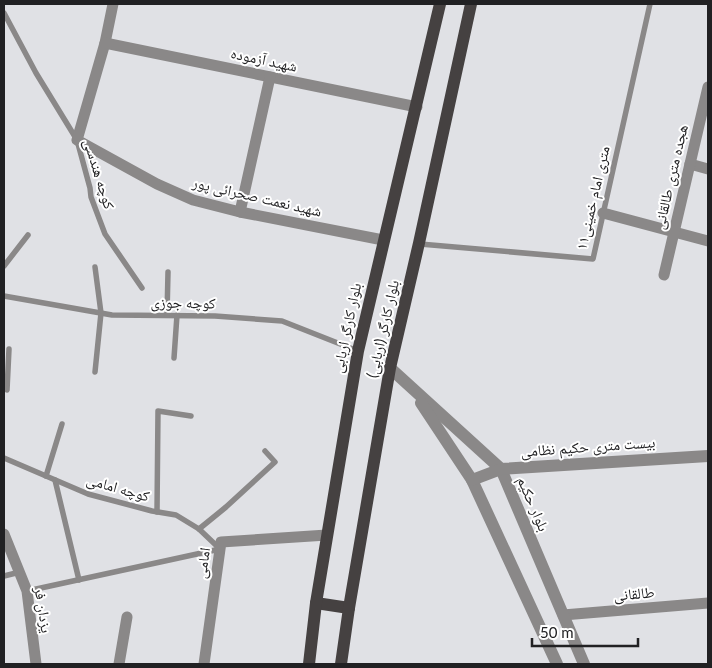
<svg xmlns="http://www.w3.org/2000/svg" width="712" height="668" viewBox="0 0 712 668" font-family="Lato,'Noto Naskh Arabic',sans-serif">
	<style>
		.lines { fill: none; stroke-linecap: round; stroke-linejoin: round }
		.service { stroke: #8a8888; stroke-width: 5.5 }
		.minor { stroke: #8a8888; stroke-width: 11 }
		.tertiary { stroke: #8a8888; stroke-width: 12 }
		.primary { stroke: #454141; stroke-width: 12 }
		.labels { text-anchor: middle; stroke-width: 4; stroke-linejoin: round; paint-order: stroke }
		.street-label { font-size: 15px; fill: #212123; stroke: #fff }
	</style>
	<rect width="100%" height="100%" fill="#e0e1e5"/>
	<g class="lines">
		<g class="service">
			<path d="M4 13 36 73 77 140 90 188 91 197 105 234 142 288"/>
			<path d="M420 244 593 259 650 4"/>
			<path d="M4 266 28 235"/>
			<path d="M4 296 112 315 215 316 282 321 358 351"/>
			<path d="M167 315 168 272"/>
			<path d="M174 358 177 315"/>
			<path d="M95 372 101 313 95 267"/>
			<path d="M4 389 7 390 9 349"/>
			<path d="M4 458 88 494 152 511 176 515 199 529 220 549"/>
			<path d="M46 476 62 424"/>
			<path d="M55 480 79 580"/>
			<path d="M157 512 158 411 191 416"/>
			<path d="M199 529 226 507 275 462 265 451"/>
			<path d="M4 576 20 572"/>
			<path d="M27 591 220 549"/>
		</g>
		<g class="minor">
			<path d="M113 4 105 43 77 140 157 184 193 200 240 212 383 240"/>
			<path d="M105 43 417 107"/>
			<path d="M690 164 708 169"/>
			<path d="M240 212 270 77"/>
			<path d="M603 213 708 241"/>
			<path d="M664 275 708 87"/>
			<path d="M4 534 27 591 36 664"/>
			<path d="M563 615 708 603"/>
			<path d="M119 664 127 617"/>
			<path d="M204 664 221 542 327 535"/>
		</g>
		<g class="tertiary">
			<path d="M390 368 501 469 584 664"/>
			<path d="M421 403 472 480 557 664"/>
			<path d="M472 480 501 469 708 456"/>
		</g>
		<g class="primary">
			<path d="M316 603 349 608"/>
			<path d="M309 664 316 603 358 351 440 4"/>
			<path d="M341 664 349 608 390 368 419 243 471 4"/>
		</g>
	</g>
	<g class="labels">
		<g class="street-label">
			<text transform="translate(264 60) rotate(12)" y="5">شهید آزموده</text>
			<text transform="translate(99 174) rotate(73)" y="5">کوچه هندسی</text>
			<text transform="translate(671 177) rotate(-77)" y="5">هجده متری طالقانی</text>
			<text transform="translate(257 197) rotate(13)" y="5">شهید نعمت صحرائی پور</text>
			<text transform="translate(593 198) rotate(-77)" y="5">۱۱متری امام خمینی</text>
			<text transform="translate(183 303) rotate(1)" y="5">کوچه جوزی</text>
			<text transform="translate(347 328) rotate(-78)" y="5">بلوار کارگر اربابی</text>
			<text transform="translate(383 329) rotate(-77)" y="5">بلوار کارگر (اربابی)</text>
			<text transform="translate(588 447) rotate(-4)" y="5">بیست متری حکیم نظامی</text>
			<text transform="translate(118 488) rotate(16)" y="5">کوچه امامی</text>
			<text transform="translate(533 504) rotate(67)" y="5">بلوار حکیم</text>
			<text transform="translate(203 563) rotate(-82)" y="5">امامی</text>
			<text transform="translate(634 594) rotate(-5)" y="5">طالقانی</text>
			<text transform="translate(43 610) rotate(81)" y="5">یزدان فر</text>
		</g>
	</g>
	<rect width="712" height="668" fill="none" stroke="#212123" stroke-width="10"/>
	<path d="M532 638v8h106v-8" fill="none" stroke="#212123" stroke-width="2.5"/>
	<text x="540" y="638" font-size="15" fill="#212123" stroke="#ffffff" stroke-width="4" paint-order="stroke">50 m</text>
</svg>
